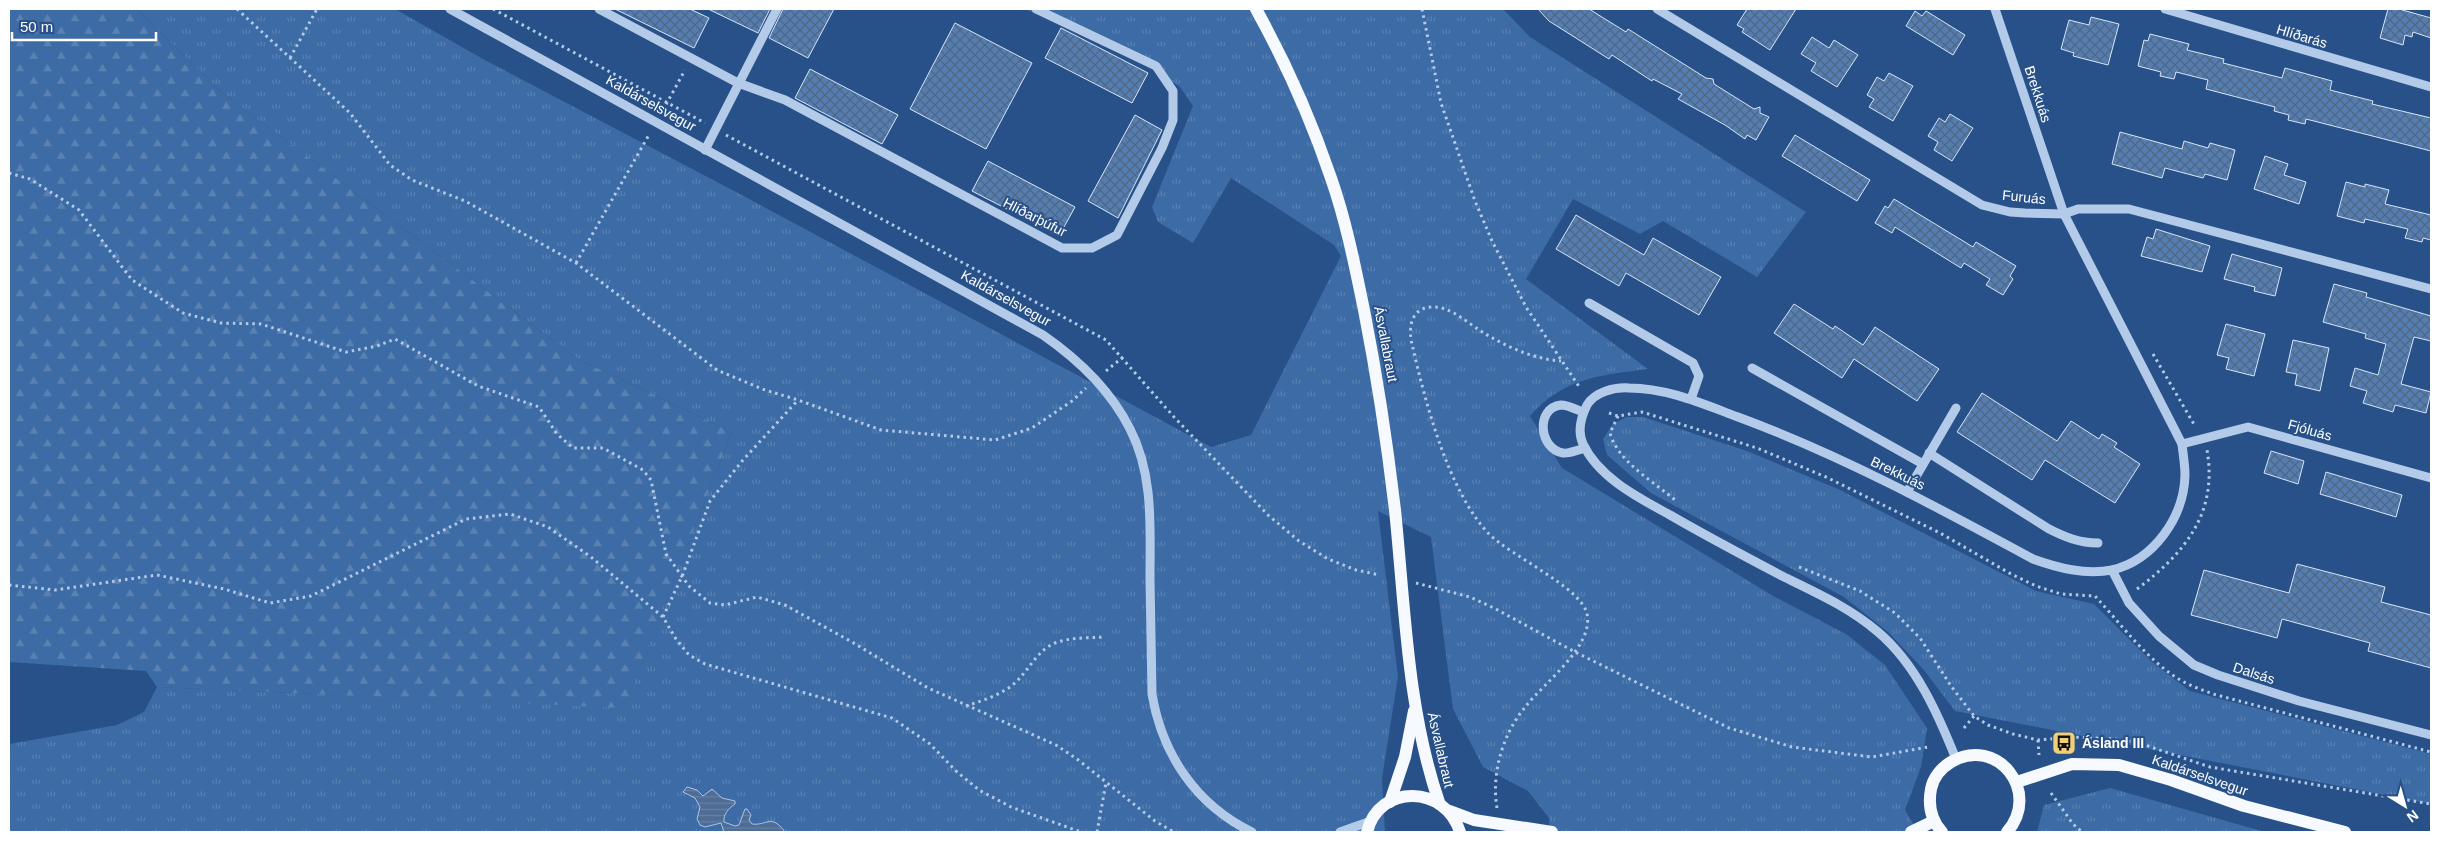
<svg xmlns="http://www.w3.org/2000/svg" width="2440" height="841" viewBox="0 0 2440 841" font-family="Arial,sans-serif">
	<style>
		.grass { fill: url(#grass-tufts) }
		.forest { fill: url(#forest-firs) }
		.water { fill: url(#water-rules); stroke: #a8c6e9 }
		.building { fill: url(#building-cross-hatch); stroke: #d7e6f7 }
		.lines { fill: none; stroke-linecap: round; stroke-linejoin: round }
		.path { stroke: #b3cbe9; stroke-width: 3; stroke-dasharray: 2.5 4; stroke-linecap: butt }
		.minor { stroke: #b3cbe9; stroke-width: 9 }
		.major { stroke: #f6f9fe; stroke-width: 12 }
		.labels { text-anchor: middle; stroke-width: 4; stroke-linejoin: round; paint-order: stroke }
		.street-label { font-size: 14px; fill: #fff; stroke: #275188 }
		.poi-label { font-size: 14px; font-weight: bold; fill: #fff; stroke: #275188; text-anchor: start }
	</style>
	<defs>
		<pattern id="grass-tufts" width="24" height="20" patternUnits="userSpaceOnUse" patternTransform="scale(1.25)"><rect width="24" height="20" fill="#3c6ba5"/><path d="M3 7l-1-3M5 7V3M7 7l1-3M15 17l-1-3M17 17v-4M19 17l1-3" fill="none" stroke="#5981b2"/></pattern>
		<pattern id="forest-firs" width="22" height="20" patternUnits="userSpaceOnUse" patternTransform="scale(1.25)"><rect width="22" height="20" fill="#3c6ba5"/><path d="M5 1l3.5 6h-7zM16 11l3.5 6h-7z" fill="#5981b2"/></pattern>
		<pattern id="water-rules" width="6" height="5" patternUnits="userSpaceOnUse" patternTransform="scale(1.25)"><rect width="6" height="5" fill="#4f6c94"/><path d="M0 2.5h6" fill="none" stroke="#6982a4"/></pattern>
		<pattern id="building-cross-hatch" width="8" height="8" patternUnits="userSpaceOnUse" patternTransform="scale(1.25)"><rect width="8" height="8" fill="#547db2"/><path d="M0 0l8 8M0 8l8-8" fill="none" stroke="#506784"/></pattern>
	</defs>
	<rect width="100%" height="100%" fill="#275188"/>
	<g class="grass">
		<path d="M137 9H395L483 59 738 193 1211 447 1251 435 1341 256 1334 245 1231 178 1193 243 1158 222 1152 207 1193 106 1180 87 1143 62 1086 32 1024 9H1503L1530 37 1806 212 1757 277 1663 221 1640 234 1573 199 1526 279 1648 369C1601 375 1563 378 1530 416L1562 468 1775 597 1846 634 1885 665 1927 728 1921 767 1905 810 1918 832H1550L1549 818 1528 791 1483 767 1453 709 1431 537 1378 511 1398 677 1382 778 1385 832H9V744L117 725 144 712 157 687 624 707 732 432 578 359 221 92Z"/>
		<path d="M1627 417H1643L1747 451 1838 489 2036 591 2094 604 2151 661 2190 691 2431 754V804L1955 711 1924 670 1888 632 1844 597 1651 493 1607 455 1603 439 1613 424Z"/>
		<path d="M2110 788 2265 832H2037L2044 805Z"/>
	</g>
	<path class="forest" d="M9 9H137L221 92 578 359 732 432 624 708 157 687 146 671 9 662Z"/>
	<path class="water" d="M687 787 697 790 703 796 712 789 722 798 735 801V804C729 808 723 814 724 822L735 826 739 825 745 809H747L751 815 749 820 752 824C767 826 771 813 785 832H724L721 823 705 827 700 825 697 819 700 807 695 798 683 792Z"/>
	<g class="building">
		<path d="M615 9H690L709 18 694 48Z"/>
		<path d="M708 9H770L758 33Z"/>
		<path d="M783 9H834L808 58 769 38Z"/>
		<path d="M1538 9H1589L1626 32 1628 29 1706 78 1713 79 1714 84 1754 109 1760 107V113L1769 117 1756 140 1747 135 1745 139 1725 125 1678 99 1682 94 1653 79 1652 81 1612 55 1609 59 1549 21Z"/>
		<path d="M1747 9H1796L1770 50 1742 32 1744 29 1737 25Z"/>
		<path d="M2388 9H2399L2431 18V38L2413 32 2412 37 2405 35 2403 45 2380 38Z"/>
		<path d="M1915 11 1922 16 1926 11 1965 35 1953 55 1906 26Z"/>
		<path d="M2091 17 2119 24 2108 65 2073 56 2074 53 2061 49 2069 20 2089 25Z"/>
		<path d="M955 23 1032 63 986 149 910 109Z"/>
		<path d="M1061 28 1148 73 1132 103 1045 58Z"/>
		<path d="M2150 34 2189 44 2187 50 2224 59 2223 63 2282 78 2285 68 2332 81 2330 90 2373 101 2372 104 2431 118V151L2306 119 2305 124 2288 120 2289 115 2274 111 2275 107 2206 89 2208 80 2176 72 2174 79 2160 76 2161 72 2138 66 2144 40 2148 41Z"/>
		<path d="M1812 37 1829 48 1834 40 1858 55 1837 87 1811 71 1816 63 1801 54Z"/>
		<path d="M810 69 898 115 882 144 795 98Z"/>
		<path d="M1889 73 1913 86 1893 121 1869 107 1874 99 1867 95 1877 77 1884 81Z"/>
		<path d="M1950 114 1973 128 1952 161 1934 150 1938 142 1928 136 1939 118 1945 122Z"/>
		<path d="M1135 115 1162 130 1118 218 1088 201Z"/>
		<path d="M2120 132 2182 149 2184 141 2208 148 2210 143 2235 150 2227 180 2205 174 2203 178 2165 168 2162 178 2112 164Z"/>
		<path d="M1795 135 1870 180 1857 201 1782 156Z"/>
		<path d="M2265 156 2288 164 2284 175 2306 182 2299 204 2254 189Z"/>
		<path d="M988 161 1075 207 1059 236 972 191Z"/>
		<path d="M2346 182 2365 187V184L2389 190 2385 204 2431 215V240L2423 238 2422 242 2405 238 2408 229 2365 219 2364 223 2337 216Z"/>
		<path d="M1894 199 1973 247 1976 242 2016 266 2010 276 2013 279 2003 295 1986 285 1990 279 1964 263 1961 268 1895 227 1892 233 1875 223 1885 206 1888 208Z"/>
		<path d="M1576 215 1644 255 1653 238 1721 277 1699 315 1626 273 1619 286 1556 249Z"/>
		<path d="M2156 229 2210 246 2202 272 2141 256 2147 237 2153 239Z"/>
		<path d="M2232 254 2282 268 2275 296 2254 291 2255 287 2224 279Z"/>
		<path d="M2334 284 2367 293 2366 297 2431 316V341L2414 337 2401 384 2431 392 2426 413 2395 405 2393 412 2363 403 2367 391 2350 386 2355 368 2378 375 2386 344 2365 338 2366 334 2323 322Z"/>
		<path d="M1794 304 1833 329 1835 326 1863 345 1875 327 1939 369 1917 401 1854 359 1842 378 1774 333Z"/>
		<path d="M2226 324 2265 334 2254 376 2226 369 2229 358 2217 355Z"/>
		<path d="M2293 340 2329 348 2320 391 2295 385 2297 374 2286 372Z"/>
		<path d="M1982 393 2057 441 2071 421 2099 439 2102 434 2117 443 2114 447 2140 464 2115 503 2045 460 2032 480 1957 432Z"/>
		<path d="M2271 451 2304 461 2298 484 2264 473Z"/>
		<path d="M2326 472 2402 495 2396 517 2320 494Z"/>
		<path d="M2297 564 2385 587 2381 602 2431 615V668L2368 651 2370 643 2282 619 2277 638 2191 615 2204 570 2289 593Z"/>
	</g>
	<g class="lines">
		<g class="path">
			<path d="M237 9 350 113 390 165 412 180 465 201 576 263 717 370 762 389 798 400 881 430 995 440 1032 428 1072 401 1086 388"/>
			<path d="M493 9 705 123"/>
			<path d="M1422 9 1441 103 1475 201 1492 241 1526 307 1580 388"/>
			<path d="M290 58 317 9"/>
			<path d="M663 110 685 70"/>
			<path d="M726 135 1106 340 1174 417 1268 515 1299 541 1328 559 1356 570 1380 575"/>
			<path d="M9 173 30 179 79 210 132 280 183 313 221 323 261 324 346 352 377 346 395 339 478 386 539 407 557 434 573 448H603L643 470 651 480 666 554 689 586 710 603 725 605 757 597 785 605 852 642 928 688 1056 745 1077 759 1155 821 1174 832"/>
			<path d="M576 263 650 133"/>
			<path d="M2153 354 2195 426"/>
			<path d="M1106 371 1123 357"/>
			<path d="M1609 413 1618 416 1642 412 1757 448 1826 477 1940 533 2011 574 2036 586 2061 594 2095 596C2122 625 2149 663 2184 682 2193 687 2203 690 2213 694L2431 752"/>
			<path d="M1618 416 1610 433C1618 462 1653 481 1675 500"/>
			<path d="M1799 567 1860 591 1895 613 1920 638 1951 686 1974 716 1988 725 2013 734 2038 740 2073 737 2115 739 2139 743 2210 767 2431 804"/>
			<path d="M1416 583 1470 597 1494 608 1575 652 1729 728 1792 747 1872 757 1928 747"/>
			<path d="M9 585 55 590 157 575 224 589 270 603 311 596 466 519 510 514 548 527 591 557 663 617 676 639 689 655 705 664 892 718 930 744 956 771 979 790 1011 807 1081 832"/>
			<path d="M2137 589C2185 553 2218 513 2207 450"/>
			<path d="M663 617 683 574 710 501 743 460 798 400"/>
			<path d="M966 706C984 700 1004 694 1017 681 1030 668 1038 650 1055 643 1071 637 1089 638 1105 637"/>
			<path d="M1964 728 1974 716"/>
			<path d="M2038 740 2039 755"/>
			<path d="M2051 793 2073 824 2082 832"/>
			<path d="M1497 808C1491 773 1503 733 1526 706 1544 683 1594 646 1587 614 1582 588 1511 556 1489 534 1448 491 1425 401 1412 344 1408 328 1411 308 1431 307 1451 306 1467 323 1484 333 1507 347 1534 359 1561 361"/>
			<path d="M1097 832 1106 783"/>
		</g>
		<g class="minor">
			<path d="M450 9 1043 335C1079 360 1110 389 1130 429 1154 475 1150 529 1150 579 1151 617 1151 656 1152 694 1162 754 1196 805 1252 832"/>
			<path d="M599 9 738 83 785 100 1062 248H1092L1117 235 1162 148 1173 120V91L1156 66 1036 9"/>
			<path d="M1657 9 1982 205 2010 212 2025 213 2064 214 2078 209H2129L2431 289"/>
			<path d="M2165 9 2431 87"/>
			<path d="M705 150 777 9"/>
			<path d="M1589 303 1693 363 1699 376 1691 399"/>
			<path d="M1752 368 1923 464"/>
			<path d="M1583 412C1577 410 1568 405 1561 405 1535 408 1539 449 1563 453 1569 454 1578 450 1585 448"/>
			<path d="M2182 444 2248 427 2431 478"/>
			<path d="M1929 453 2049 529C2065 537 2079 543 2098 543"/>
			<path d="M1907 492 1956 408"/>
			<path d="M2112 570 2129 603 2159 636 2194 665 2218 675 2299 701 2431 735"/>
			<path d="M1956 759C1938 714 1916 664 1878 632 1850 608 1817 593 1784 577 1746 557 1708 537 1670 515 1639 498 1599 478 1583 444 1577 431 1581 417 1587 405 1595 392 1614 387 1629 388 1667 388 1703 404 1738 417 1841 455 1937 507 2033 559 2058 568 2085 575 2112 570 2154 560 2184 517 2185 475 2185 465 2183 454 2182 444L2064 214 1995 9"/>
			<path d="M1340 832 1371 821"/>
		</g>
		<g class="major">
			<path d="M1256 9C1286 63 1311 119 1331 178 1346 221 1355 266 1364 310 1377 376 1387 442 1395 510 1405 607 1407 709 1439 802"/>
			<path d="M2017 782 2072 764 2119 765 2171 780 2244 806 2345 832"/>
			<path d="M1390 802 1405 757 1414 711"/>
			<path d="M1450 811 1474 820 1552 832"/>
			<path d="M1367 832C1379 783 1446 785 1460 832"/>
			<path d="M1911 832 1934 821"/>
			<path d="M1942 832C1931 820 1928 805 1931 789 1933 778 1941 768 1951 762 1997 735 2042 792 2007 832"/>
		</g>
	</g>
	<defs>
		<g id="bus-square" transform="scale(1.25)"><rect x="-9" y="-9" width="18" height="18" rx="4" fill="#f1cf79" stroke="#275188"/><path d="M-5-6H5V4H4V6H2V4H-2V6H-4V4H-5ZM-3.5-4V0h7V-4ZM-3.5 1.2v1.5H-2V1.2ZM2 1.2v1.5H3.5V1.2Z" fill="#111"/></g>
	</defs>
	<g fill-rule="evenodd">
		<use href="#bus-square" x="2064" y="743"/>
	</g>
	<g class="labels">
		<g class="street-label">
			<text transform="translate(2302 36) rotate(17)" y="5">Hlíðarás</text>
			<text transform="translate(2038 94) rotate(72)" y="5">Brekkuás</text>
			<text transform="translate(651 103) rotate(29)" y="5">Kaldárselsvegur</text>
			<text transform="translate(2024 197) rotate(6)" y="5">Furuás</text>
			<text transform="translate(1035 217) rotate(27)" y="5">Hlíðarþúfur</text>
			<text transform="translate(1006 298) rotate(29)" y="5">Kaldárselsvegur</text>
			<text transform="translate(1386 344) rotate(79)" y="5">Ásvallabraut</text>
			<text transform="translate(2310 430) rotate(16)" y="5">Fjóluás</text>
			<text transform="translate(1898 473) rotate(26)" y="5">Brekkuás</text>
			<text transform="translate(2254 673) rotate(18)" y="5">Dalsás</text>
			<text transform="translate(1441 750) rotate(77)" y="5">Ásvallabraut</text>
			<text transform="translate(2200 775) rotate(19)" y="5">Kaldárselsvegur</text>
		</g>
		<g class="poi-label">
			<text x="2082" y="748">Ásland III</text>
		</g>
	</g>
	<rect width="2440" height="841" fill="none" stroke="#ffffff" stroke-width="20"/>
	<g transform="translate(2405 806) rotate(143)" stroke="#275188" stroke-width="4" paint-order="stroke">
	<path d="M0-4L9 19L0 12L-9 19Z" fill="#ffffff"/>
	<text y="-8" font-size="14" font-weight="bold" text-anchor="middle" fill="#ffffff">N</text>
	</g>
	<path d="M12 32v8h144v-8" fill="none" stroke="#ffffff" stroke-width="2.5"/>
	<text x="20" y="32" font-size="15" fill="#ffffff" stroke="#275188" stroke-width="4" paint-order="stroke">50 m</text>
</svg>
